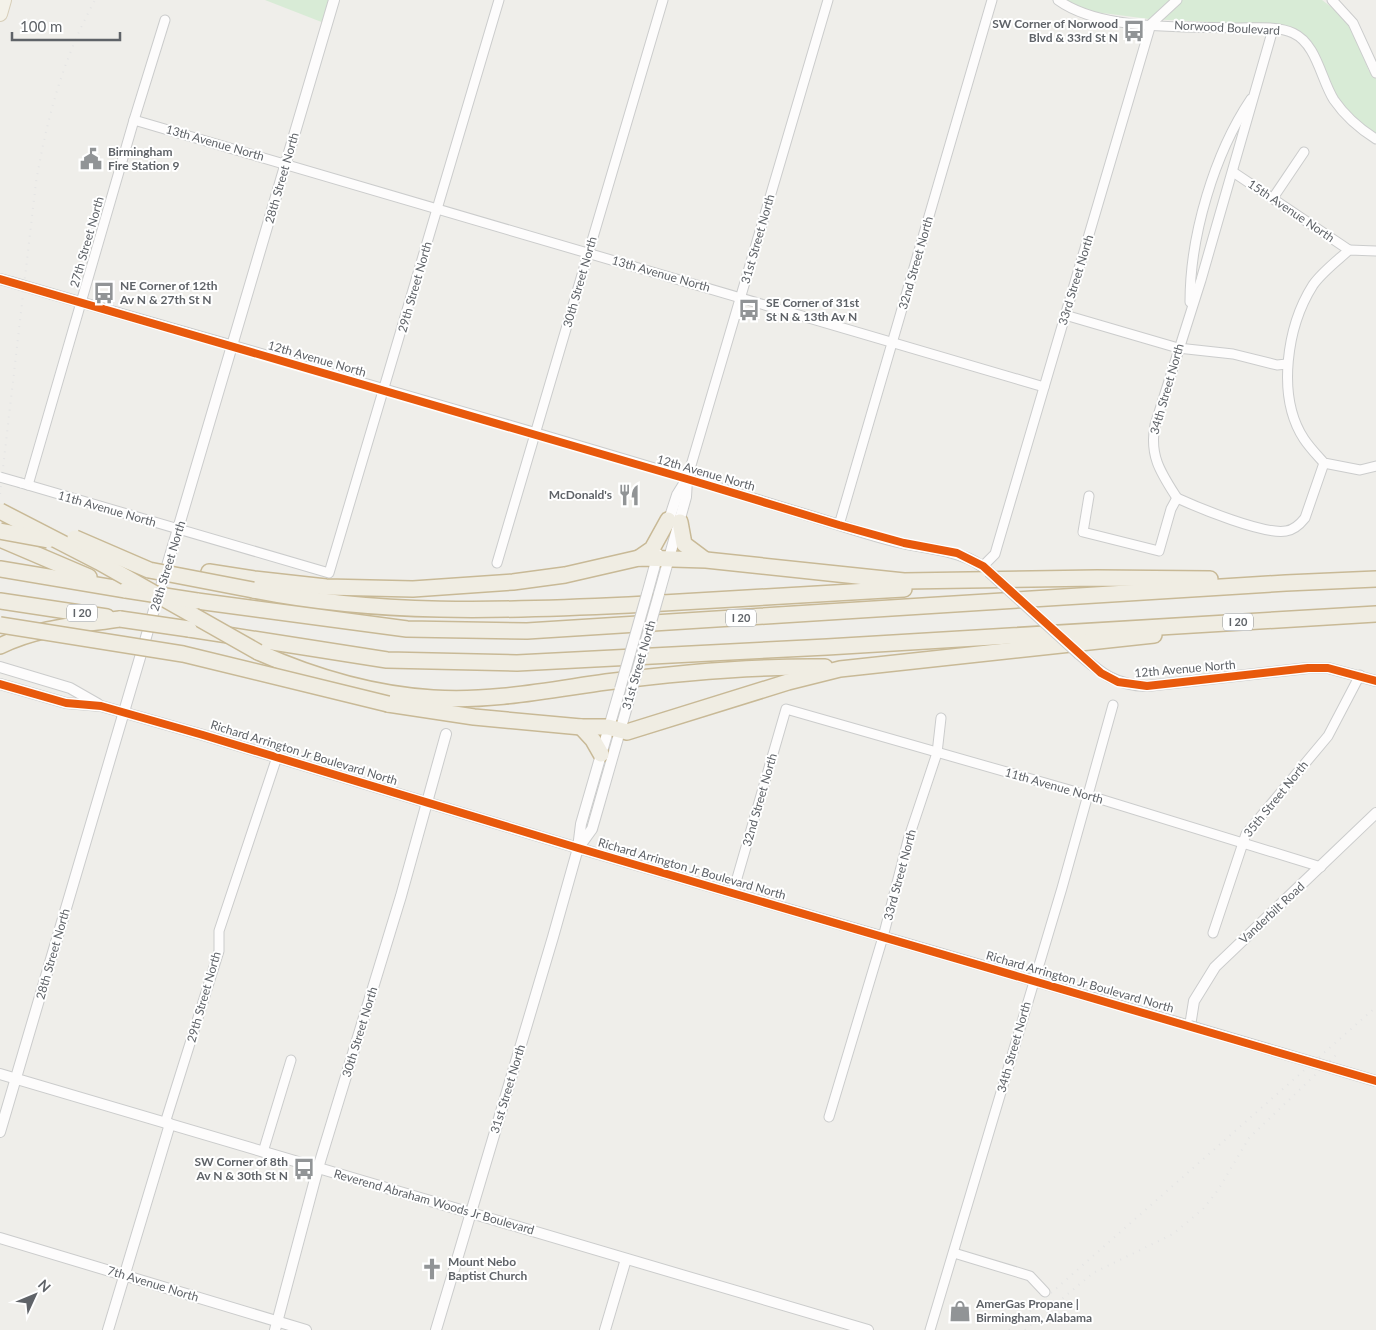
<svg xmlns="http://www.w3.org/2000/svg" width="1376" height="1330" viewBox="0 0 1376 1330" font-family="Lato,sans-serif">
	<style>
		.green { fill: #d8ebd6 }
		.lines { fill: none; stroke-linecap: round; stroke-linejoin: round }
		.minor-casing { stroke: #cbcccc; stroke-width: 11 }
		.tertiary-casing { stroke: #cbcccc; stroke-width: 12 }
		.primary-casing { stroke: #d7ceb8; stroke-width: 16 }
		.motorway-casing { stroke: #c8b996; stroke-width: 18 }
		.minor { stroke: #fdfcfc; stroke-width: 9 }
		.tertiary { stroke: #fdfcfc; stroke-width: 10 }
		.primary { stroke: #f4f2e9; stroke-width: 14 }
		.motorway { stroke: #f0ede3; stroke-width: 15 }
		.rail { stroke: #e4e4e4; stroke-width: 2; stroke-dasharray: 1 6; stroke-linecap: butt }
		.minor-bridge-casing { stroke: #cbcccc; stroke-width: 11; stroke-linecap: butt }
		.tertiary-bridge-casing { stroke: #cbcccc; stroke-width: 12; stroke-linecap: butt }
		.motorway-bridge-casing { stroke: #c8b996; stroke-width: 18; stroke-linecap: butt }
		.minor-bridge { stroke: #fdfcfc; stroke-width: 9 }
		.tertiary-bridge { stroke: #fdfcfc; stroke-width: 10 }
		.motorway-bridge { stroke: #f0ede3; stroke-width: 15 }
		.cycleway-casing { stroke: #fff; stroke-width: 11 }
		.cycleway { stroke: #e8590c; stroke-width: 8 }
		.labels { text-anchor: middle; stroke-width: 4; stroke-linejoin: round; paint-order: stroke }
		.shield { fill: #fff; stroke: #8f9295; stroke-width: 1 }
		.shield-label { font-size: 11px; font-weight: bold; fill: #5f6368 }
		.poi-label { font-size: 12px; font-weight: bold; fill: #5f6368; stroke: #fff; text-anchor: start }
		.street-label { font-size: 12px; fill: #5f6368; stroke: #fff }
	</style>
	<rect width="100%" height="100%" fill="#efeeea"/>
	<g class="green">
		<path d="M265 0H331L324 23Z"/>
		<path d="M1064 0H1322L1343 16 1351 28 1369 71 1376 79V135L1365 128 1339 100 1325 76 1315 50 1271 25 1149 19 1087 11Z"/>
	</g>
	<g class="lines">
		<g class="minor-casing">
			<g id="minor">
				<path d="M1058 0C1102 32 1188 26 1241 28 1258 28 1278 26 1293 33 1317 44 1321 80 1334 100 1345 116 1360 129 1376 139"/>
				<path d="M1332 0 1353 23 1376 73"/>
				<path d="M134 120 1044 387"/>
				<path d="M1233 172 1349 250"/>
				<path d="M1273 198 1304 152"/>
				<path d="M1376 251 1349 250C1338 260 1322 272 1313 285 1287 326 1276 396 1304 439 1310 448 1317 455 1324 463L1360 470 1376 466"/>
				<path d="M1190 302C1190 236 1214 154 1251 99"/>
				<path d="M1065 315 1178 348 1233 354 1277 365 1287 364"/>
				<path d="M687 479 828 0"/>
				<path d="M21 483 329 573 499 0"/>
				<path d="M28 485 134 120 165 20"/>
				<path d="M1089 496 1083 532 1159 551 1171 509 1177 498"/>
				<path d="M1177 498C1161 473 1149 456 1155 425L1201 280 1273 29"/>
				<path d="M1177 498C1199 508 1264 535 1286 531 1294 530 1301 523 1305 518L1324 463"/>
				<path d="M839 525 992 0"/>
				<path d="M497 563 663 0"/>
				<path d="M983 566 995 554 997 547 1151 24 1177 0"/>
				<path d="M733 892 786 709 1087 795 1321 867"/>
				<path d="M1213 933 1246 834 1328 736 1360 675"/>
				<path d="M829 1117 883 937 908 840 937 753 941 718"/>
				<path d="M165 1123 219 951V931L277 757"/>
				<path d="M263 1152 291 1060"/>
				<path d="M954 1253 1030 1276 1045 1292"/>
				<path d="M930 1330 1062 888 1113 705"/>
			</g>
		</g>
		<g class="tertiary-casing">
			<g id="tertiary">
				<path d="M0 279 11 282"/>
				<path d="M52 294C313 369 576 443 836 524 858 531 880 538 902 543 933 550 965 550 989 572"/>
				<path d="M667 526 677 495 687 479"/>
				<path d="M647 594 658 554"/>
				<path d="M659 594 686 497 687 480"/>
				<path d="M1079 654C1102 674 1115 685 1147 686L1308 668H1328L1376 681"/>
				<path d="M0 667 70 688 98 704"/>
				<path d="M0 684 66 703 101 706 203 735 578 848 1190 1026 1194 1001 1215 967 1376 813"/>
				<path d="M579 847 592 829 632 689"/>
				<path d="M0 1074 868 1330"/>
				<path d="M0 1132 334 0"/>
				<path d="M0 1238 306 1330"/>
				<path d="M108 1330 170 1124"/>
				<path d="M275 1330 318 1168 401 896 446 734"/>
				<path d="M436 1330 553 937 578 848 581 824 620 689"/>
				<path d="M605 1330 626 1259"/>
			</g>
		</g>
		<g class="primary-casing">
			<path id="primary" d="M0 14 4 0"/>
		</g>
		<g class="motorway-casing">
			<g id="motorway">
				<path d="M680 522 684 544 704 559"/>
				<path d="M0 539 89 577"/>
				<path d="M639 558 652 549 668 520"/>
				<path d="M0 569 126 590"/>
				<path d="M209 572 254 579 326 587 413 589 513 582 565 575 639 558 706 560 904 581 1097 578 1210 579"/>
				<path d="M253 590C377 615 503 611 629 605 720 600 812 594 904 589"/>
				<path d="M0 601 107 617"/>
				<path d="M197 601 407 629 527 631 1286 583 1376 579"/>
				<path d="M189 629 387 660 517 663 827 647 1376 614"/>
				<path d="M0 646C38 627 79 625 120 619"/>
				<path d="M258 652C314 677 371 694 433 698 490 702 549 690 606 682 676 673 755 666 825 667"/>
				<path d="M388 704 474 717 581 727H608L627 732 788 682 840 669 1154 635"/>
				<path d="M581 727 593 740 601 754"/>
			</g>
		</g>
		<use href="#minor" class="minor"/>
		<use href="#tertiary" class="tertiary"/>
		<use href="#primary" class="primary"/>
		<use href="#motorway" class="motorway"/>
		<g class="rail">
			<path d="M0 494 36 182C47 118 63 58 95 0"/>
			<path d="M1009 1330 1376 1007"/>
			<path d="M1025 1330 1093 1273 1173 1234 1203 1209 1218 1190 1249 1138 1337 1054"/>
		</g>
		<g class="minor-bridge-casing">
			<path id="minor-bridge" d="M0 477 21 483"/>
		</g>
		<g class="tertiary-bridge-casing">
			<g id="tertiary-bridge">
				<path d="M11 282 52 294"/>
				<path d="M989 572 1079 654"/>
				<path d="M620 689 647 594"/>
				<path d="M632 689 659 594"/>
				<path d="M1190 1026 1376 1081"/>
			</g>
		</g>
		<g class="motorway-bridge-casing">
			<g id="motorway-bridge">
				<path d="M0 511 99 562 258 652"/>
				<path d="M0 531 48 540"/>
				<path d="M75 538 149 570 253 590"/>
				<path d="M126 590 197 601"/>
				<path d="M120 619 189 629"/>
				<path d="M0 625 183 654 388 704"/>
			</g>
		</g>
		<use href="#minor-bridge" class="minor-bridge"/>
		<use href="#tertiary-bridge" class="tertiary-bridge"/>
		<use href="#motorway-bridge" class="motorway-bridge"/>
		<g class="cycleway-casing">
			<g id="cycleway">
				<path d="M0 279 687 479 839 525 904 543 957 553 983 566 1101 673 1118 682 1147 686 1308 668H1328L1376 681"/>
				<path d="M0 684 66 703 101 706 203 735 578 848 1376 1081"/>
			</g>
		</g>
		<use href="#cycleway" class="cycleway"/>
	</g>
	<defs>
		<g id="bus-bare" transform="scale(1.725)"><path d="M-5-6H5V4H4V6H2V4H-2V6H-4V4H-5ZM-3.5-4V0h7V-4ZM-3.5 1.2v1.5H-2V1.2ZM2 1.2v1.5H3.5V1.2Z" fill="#919496" stroke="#fff" stroke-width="2.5" paint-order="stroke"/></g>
		<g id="civic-bare" transform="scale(1.725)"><path d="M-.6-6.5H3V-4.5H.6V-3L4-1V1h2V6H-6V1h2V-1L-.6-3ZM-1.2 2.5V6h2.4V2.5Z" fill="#919496" stroke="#fff" stroke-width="2.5" paint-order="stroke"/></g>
		<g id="restaurant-bare" transform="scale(1.725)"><path d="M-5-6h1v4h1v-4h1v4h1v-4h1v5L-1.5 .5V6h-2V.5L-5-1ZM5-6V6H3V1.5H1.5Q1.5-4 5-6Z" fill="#919496" stroke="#fff" stroke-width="2.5" paint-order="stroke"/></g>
		<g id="church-bare" transform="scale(1.725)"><path d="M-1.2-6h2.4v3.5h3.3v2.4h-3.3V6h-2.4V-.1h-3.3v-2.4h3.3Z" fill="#919496" stroke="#fff" stroke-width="2.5" paint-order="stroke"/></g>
		<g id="shop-bare" transform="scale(1.725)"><path d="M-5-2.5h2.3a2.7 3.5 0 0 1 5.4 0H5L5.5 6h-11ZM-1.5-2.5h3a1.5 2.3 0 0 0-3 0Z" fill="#919496" stroke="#fff" stroke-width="2.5" paint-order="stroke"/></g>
	</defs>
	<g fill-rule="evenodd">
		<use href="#bus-bare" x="1134" y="31"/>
		<use href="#civic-bare" x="91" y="159"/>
		<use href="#bus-bare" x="104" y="293"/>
		<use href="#bus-bare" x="749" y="310"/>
		<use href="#restaurant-bare" x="629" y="495"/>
		<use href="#bus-bare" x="304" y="1169"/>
		<use href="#church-bare" x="432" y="1269"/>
		<use href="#shop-bare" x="960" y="1311"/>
	</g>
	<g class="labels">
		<g class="shield">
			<rect x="67" y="604.5" width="30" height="17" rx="4"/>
			<rect x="726" y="609.5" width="30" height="17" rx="4"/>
			<rect x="1223" y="613.5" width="30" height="17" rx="4"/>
		</g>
		<g class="shield-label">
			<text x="82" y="617">I 20</text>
			<text x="741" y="622">I 20</text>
			<text x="1238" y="626">I 20</text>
		</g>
		<g class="poi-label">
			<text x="1118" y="28" text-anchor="end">SW Corner of Norwood<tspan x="1118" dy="14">Blvd &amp; 33rd St N</tspan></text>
			<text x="108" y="156">Birmingham<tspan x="108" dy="14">Fire Station 9</tspan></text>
			<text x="120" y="290">NE Corner of 12th<tspan x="120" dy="14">Av N &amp; 27th St N</tspan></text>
			<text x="766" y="307">SE Corner of 31st<tspan x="766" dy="14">St N &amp; 13th Av N</tspan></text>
			<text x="612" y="499" text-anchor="end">McDonald's</text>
			<text x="288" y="1166" text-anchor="end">SW Corner of 8th<tspan x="288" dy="14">Av N &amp; 30th St N</tspan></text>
			<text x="448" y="1266">Mount Nebo<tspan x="448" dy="14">Baptist Church</tspan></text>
			<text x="976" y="1308">AmerGas Propane |<tspan x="976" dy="14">Birmingham, Alabama</tspan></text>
		</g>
		<g class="street-label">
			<text transform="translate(1227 28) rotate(3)" y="4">Norwood Boulevard</text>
			<text transform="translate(215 143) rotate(16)" y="4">13th Avenue North</text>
			<text transform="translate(282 178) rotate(-74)" y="4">28th Street North</text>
			<text transform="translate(1291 211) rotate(34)" y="4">15th Avenue North</text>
			<text transform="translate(758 239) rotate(-74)" y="4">31st Street North</text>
			<text transform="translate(87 242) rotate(-74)" y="4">27th Street North</text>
			<text transform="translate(916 263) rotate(-74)" y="4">32nd Street North</text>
			<text transform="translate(661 274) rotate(16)" y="4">13th Avenue North</text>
			<text transform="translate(1076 280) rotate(-73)" y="4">33rd Street North</text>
			<text transform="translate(580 282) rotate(-74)" y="4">30th Street North</text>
			<text transform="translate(415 287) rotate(-74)" y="4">29th Street North</text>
			<text transform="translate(317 359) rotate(16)" y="4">12th Avenue North</text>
			<text transform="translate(1167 389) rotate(-74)" y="4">34th Street North</text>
			<text transform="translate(706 473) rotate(16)" y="4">12th Avenue North</text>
			<text transform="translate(107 509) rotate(16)" y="4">11th Avenue North</text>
			<text transform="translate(168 566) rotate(-73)" y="4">28th Street North</text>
			<text transform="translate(639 665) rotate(-74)" y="4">31st Street North</text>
			<text transform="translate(1185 669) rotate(-5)" y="4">12th Avenue North</text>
			<text transform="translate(304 753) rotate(17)" y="4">Richard Arrington Jr Boulevard North</text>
			<text transform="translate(1054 786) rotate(16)" y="4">11th Avenue North</text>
			<text transform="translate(1276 799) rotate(-51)" y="4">35th Street North</text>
			<text transform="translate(760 800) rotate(-74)" y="4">32nd Street North</text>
			<text transform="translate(692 869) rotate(16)" y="4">Richard Arrington Jr Boulevard North</text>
			<text transform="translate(900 875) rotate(-75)" y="4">33rd Street North</text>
			<text transform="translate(1272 913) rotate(-43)" y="4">Vanderbilt Road</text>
			<text transform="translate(53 954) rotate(-74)" y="4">28th Street North</text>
			<text transform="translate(1080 982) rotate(16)" y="4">Richard Arrington Jr Boulevard North</text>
			<text transform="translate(204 997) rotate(-74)" y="4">29th Street North</text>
			<text transform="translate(360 1032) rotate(-73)" y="4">30th Street North</text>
			<text transform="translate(1014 1047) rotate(-74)" y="4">34th Street North</text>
			<text transform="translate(508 1089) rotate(-73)" y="4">31st Street North</text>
			<text transform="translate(434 1202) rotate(16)" y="4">Reverend Abraham Woods Jr Boulevard</text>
			<text transform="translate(153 1284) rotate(17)" y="4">7th Avenue North</text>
		</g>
	</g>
	<g transform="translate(35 1295) rotate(46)" stroke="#ffffff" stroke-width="4" paint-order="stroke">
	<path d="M0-4L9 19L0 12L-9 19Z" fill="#5f6368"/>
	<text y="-8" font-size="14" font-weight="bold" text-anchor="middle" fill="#5f6368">N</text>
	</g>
	<path d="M12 32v8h108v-8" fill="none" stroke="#5f6368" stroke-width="2.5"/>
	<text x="20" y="32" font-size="15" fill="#5f6368" stroke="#ffffff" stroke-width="4" paint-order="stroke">100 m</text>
</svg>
